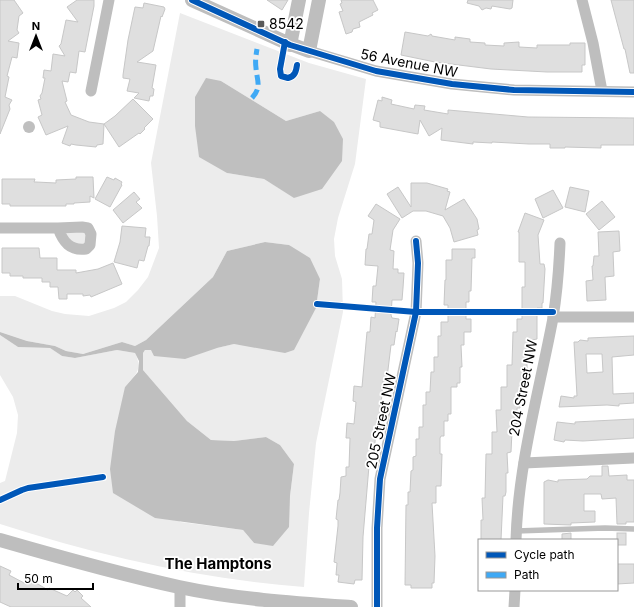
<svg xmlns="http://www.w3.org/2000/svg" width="634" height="607" viewBox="0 0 634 607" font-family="Inter,sans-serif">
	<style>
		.green { fill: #ececec; fill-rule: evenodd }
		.water { fill: #bfbfbf }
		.building { fill: #dfdfdf; stroke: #c7c7c7; fill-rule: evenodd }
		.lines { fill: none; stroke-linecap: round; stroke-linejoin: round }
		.service { stroke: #bebebe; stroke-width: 5.5 }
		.minor { stroke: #bebebe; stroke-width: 11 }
		.tertiary { stroke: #bebebe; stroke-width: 14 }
		.quiet { stroke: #3fa9f5; stroke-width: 5; stroke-dasharray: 10 5; stroke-linecap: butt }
		.cycleway-casing { stroke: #fff; stroke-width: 8 }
		.cycleway { stroke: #0057b8; stroke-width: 6 }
		.poi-dot { fill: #595959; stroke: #fff; stroke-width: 1.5 }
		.labels { text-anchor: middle; stroke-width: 3.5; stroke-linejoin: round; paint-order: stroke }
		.poi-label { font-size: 14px; fill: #000; stroke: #fff; text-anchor: start }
		.street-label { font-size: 14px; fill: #000; stroke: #fff }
		.neighbourhood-label { font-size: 15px; font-weight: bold; fill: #000; stroke: #fff }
	</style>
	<rect width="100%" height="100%" fill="#fff"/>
	<g class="green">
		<path d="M180 13 309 63 366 79 355 164 338 218 334 239 335 256 342 279 343 312 316 443 309 513 304 587C200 579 99 556 0 524V483L5 481 17 433 18 415 13 397 0 375V335L18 347 50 348 62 356 75 358 117 350 135 353C143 370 136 374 125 387L180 522 243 530 254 543 290 496 294 464 280 445 266 437 234 441 211 440 187 421 143 370V353L145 350 217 348 234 344 252 346 316 308 320 279 289 245 265 242 227 251 213 277 146 340 135 346 122 342 83 354 66 351 55 346 27 341 0 332V296H15L52 311 65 314 89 316 114 308 126 302 138 290 148 277 159 248 157 216 151 163ZM221 81 286 121 320 111 295 198 264 179 227 173Z"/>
		<path d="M68 230H83L88 235 83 247 62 240Z"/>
	</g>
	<g class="water">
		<path d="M206 78 221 81 286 121 320 111 334 122 343 139 342 161 322 189 294 198 264 179 227 173 199 157 195 126V97Z"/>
		<circle cx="29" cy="127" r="6"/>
		<path d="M265 242 289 245 310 258 320 279 316 308 294 350 285 353 234 344 217 348 185 359 154 356 151 350H145L143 353V370L187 421 211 440 234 441 266 437 280 445 294 464 290 496 289 527 273 546 254 543 243 530 155 518 113 493 110 469 115 431 125 387 138 372 139 361 135 353 117 350 75 358 62 356 50 348 18 347 0 335V332L27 341 55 346 66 351 83 354 122 342 135 346 146 340 213 277 227 251Z"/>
	</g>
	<g class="building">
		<path d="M0 0H14L23 13 19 16 17 30 19 33 8 41 19 43 17 58 12 57 7 76 9 77 5 97 12 100 9 105 10 109 0 134Z"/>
		<path d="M77 0H94V6L85 52 79 51 76 73 70 72 68 82 62 81 67 101 65 102 71 115 89 122 104 124 115 116 133 99 153 119 144 128 145 129 140 134 139 133 119 147 104 124 103 144 97 145 96 147 76 145 71 144 70 146 62 143 68 126 46 135 38 117 42 115 38 100 41 99 40 96 42 93 45 78H43L44 70 51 71 53 54 65 56 59 46 61 44 66 20 78 22 67 7Z"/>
		<path d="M267 0H288L282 10Z"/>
		<path d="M341 0H373L378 10 372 13 373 15 359 22 360 27 353 29 352 32 346 34 339 12 343 11 340 4 342 3Z"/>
		<path d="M468 0H513L512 8 510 9 492 6 491 9 486 8 482 10 479 6 467 3Z"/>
		<path d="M611 0H634V73H630L625 49H624Z"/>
		<path d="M144 3 164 7 165 9 162 17 161 16 153 51 137 62 156 65 152 88 154 89 153 96H150L149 101 134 98 139 93 127 91 130 79 123 78V75L128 40 135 7 143 8Z"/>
		<path d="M405 32 428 36 431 34 432 36 455 40V37L470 39V42L485 43V45L504 46V43L519 42V47L537 48V45H570V43H585V65H582V72H547L491 69 435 62 401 55Z"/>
		<path d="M382 97 392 100 391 104 414 109 415 105 425 106 424 110 448 114V110L528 117 634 118V145H601V148L565 147V148H550V144H529L492 142V143L473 142V144L441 140 442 128 429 136 420 120 418 134 380 127V122L373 120 378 100 382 101Z"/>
		<path d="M76 177H93L94 198 90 196V202L74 203V204H66V206H10V204H2V179H35L34 182H36L56 183V180L76 179Z"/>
		<path d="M107 177 114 180 115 178 122 182 121 184 122 185 110 207 95 199Z"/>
		<path d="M411 183H427L448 189 447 191 450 192 445 210 464 199 477 219 479 229 477 230 478 235 454 242 450 228 443 216 426 211H413L402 218 387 194 398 187 411 207Z"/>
		<path d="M570 187 589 191 585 212 565 207Z"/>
		<path d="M553 190 563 208 543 218 535 199Z"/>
		<path d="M134 192 140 199 136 202 142 208 123 223 113 210Z"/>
		<path d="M602 201 615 217 599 230 586 214Z"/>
		<path d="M376 204 400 219 393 230 390 250 394 251 393 269H398V273H404L403 288 402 300H392L391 315 392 318 399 319 397 332 396 331 394 345H391L387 378H386V381H383L381 405H380L379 418H377L374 454H370L363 537 362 580H355L354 584 338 582 339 575H336L337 563 334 562 338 526V520L336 519 338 500H339L340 493 341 477 346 476V467H349L350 438H346L347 423 354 424 356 402 353 401 354 386 362 387 367 332H370L371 317 375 318 376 302H372L373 286H376L378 266 365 265 366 249H367L369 234H372L374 220 368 216Z"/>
		<path d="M525 213 544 220 538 235 540 264H544L545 269 543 303H542V308H537V339L532 340V362H527V380L526 385H522L521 403H520V408H517V426H516V430L512 431 511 452 507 453 508 473H506V492L505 496H503L501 540H481V520H483L482 498H485L486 454H492V432H497L496 410H501V387H507V365H512L513 332H517V319H522V287H525V262H519V232H518Z"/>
		<path d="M122 226 146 228 145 237H150L149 246H148L144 261 139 260 137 268 114 262 120 242Z"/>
		<path d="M619 231 620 251 613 252 614 276 605 277 606 300 587 301 586 281 593 280 592 266H593L594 256H599L598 232Z"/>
		<path d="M2 248H39L40 258H57V270H76V273L98 269 113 263 122 284 91 297 90 295 83 296V294H67V299H59L58 287H50V282H42V278H23V276H10V273H2Z"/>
		<path d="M452 249H475V258H472L471 291H469V302H466V319H471V332H464V345H461L462 367H460V383H457V387H451V414H448V421H444V436H441L440 438V454H442L441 486H436V503H432L435 556 434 583H432V588H411V585H405L406 505H408V492H410L411 471 413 470V457L416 456V439H419V427H423V405H426V392H430L431 372H434V357H438V336H441V322H448V305H444L445 280H446V260H452Z"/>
		<path d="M634 336V355L612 357 613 394 634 393V403L619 404V406L607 405 559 407 561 396 574 398V396H577L574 342H578L580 340 588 341V338ZM586 354H602L603 372 587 373Z"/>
		<path d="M634 419V438L583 441 565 440 564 442 554 440 557 422 575 424V422Z"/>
		<path d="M602 466H608L609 476 627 475V480H634V522H626V524H617L616 498 602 499 601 494H584V511H595V522L571 523V525L544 524V482L548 480 558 482V480L587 479 590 476H602Z"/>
		<path d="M571 533V540H562V534Z"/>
		<rect x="617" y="533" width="9" height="12"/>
		<path d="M617 564H634V583L617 584Z"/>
		<path d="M0 566 11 571 9 575 26 584 27 582 30 583 31 580 48 590 49 588 67 596 73 590 75 592 77 590 83 596 81 598 91 607H11L0 602Z"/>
	</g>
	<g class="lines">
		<path class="service" d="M516 531 605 528 634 529"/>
		<g class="minor">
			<path d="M582 0 593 43 602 91"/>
			<path d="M309 51 376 71 452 84 514 90 634 92"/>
			<path d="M91 91 109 0"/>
			<path d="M0 228H58C63 242 70 251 86 249L90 245 91 234 88 228 82 227 58 228"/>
			<path d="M553 317H634"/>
			<path d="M524 463 634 458"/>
			<path d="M516 540C518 465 539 392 553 318 557 293 559 268 560 243"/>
			<path d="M180 587V607"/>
			<path d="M377 607V528L380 479 416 312 418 263 416 241"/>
			<path d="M514 607 515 590"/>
		</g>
		<g class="tertiary">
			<path d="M192 0 285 42 309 51 319 0"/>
			<path d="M290 45 299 0"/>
			<path d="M0 540C59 557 119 574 179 587 235 599 294 603 351 607"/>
		</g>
		<path class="quiet" d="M252 98C262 87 257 81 256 68 255 61 256 55 257 49"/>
		<g class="cycleway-casing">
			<g id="cycleway">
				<path d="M192 0 290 45 376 71 452 84 514 90 634 92"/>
				<path d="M285 42 280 69 281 76 288 78C295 76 296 72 297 65"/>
				<path d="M317 304 416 312H553"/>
				<path d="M0 500 22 490 28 488 103 477"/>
				<path d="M377 607V528L380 479 416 312 418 263 416 241"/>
			</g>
		</g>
		<use href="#cycleway" class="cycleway"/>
	</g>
	<rect class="poi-dot" x="257" y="20" width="8" height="8" rx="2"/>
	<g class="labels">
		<g class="poi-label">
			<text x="269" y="29">8542</text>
		</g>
		<g class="street-label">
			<text transform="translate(409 63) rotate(11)" y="5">56 Avenue NW</text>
			<text transform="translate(523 388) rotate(-79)" y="5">204 Street NW</text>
			<text transform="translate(381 421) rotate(-78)" y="5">205 Street NW</text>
		</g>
		<g class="neighbourhood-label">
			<text x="218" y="569">The Hamptons</text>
		</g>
	</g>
	<rect x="478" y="539" width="140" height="52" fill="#ffffff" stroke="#999999"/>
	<rect x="486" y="552" width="20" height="6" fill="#0057b8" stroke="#999999"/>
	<text x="514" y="559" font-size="12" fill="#000000">Cycle path</text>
	<rect x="486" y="572" width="20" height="6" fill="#3fa9f5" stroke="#999999"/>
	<text x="514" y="579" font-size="12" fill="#000000">Path</text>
	<g transform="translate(36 36)" stroke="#ffffff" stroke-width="3" paint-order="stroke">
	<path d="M0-3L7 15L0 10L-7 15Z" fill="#000000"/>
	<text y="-6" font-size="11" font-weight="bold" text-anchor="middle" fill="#000000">N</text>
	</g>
	<path d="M18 583v6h75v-6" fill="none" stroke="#000000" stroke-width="2"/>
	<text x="24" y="583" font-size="12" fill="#000000" stroke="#ffffff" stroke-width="3" paint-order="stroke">50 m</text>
</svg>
